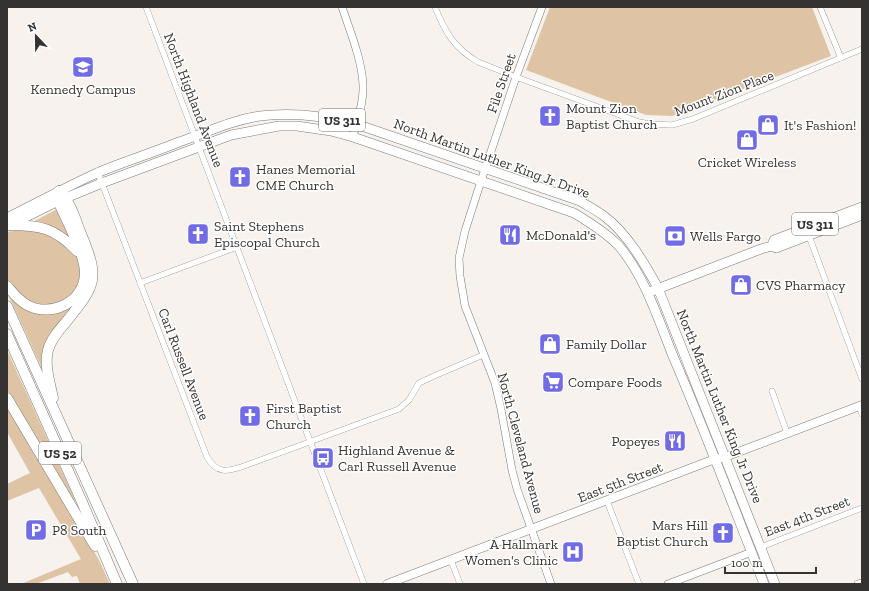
<svg xmlns="http://www.w3.org/2000/svg" width="869" height="591" viewBox="0 0 869 591" font-family="'Zilla Slab',serif">
	<style>
		.green { fill: #dec4a5 }
		.lines { fill: none; stroke-linecap: round; stroke-linejoin: round }
		.minor-casing { stroke: #7e7a75; stroke-width: 6 }
		.tertiary-casing { stroke: #7e7a75; stroke-width: 8 }
		.secondary-casing { stroke: #7e7a75; stroke-width: 9 }
		.primary-casing { stroke: #7e7a75; stroke-width: 10 }
		.motorway-casing { stroke: #7e7a75; stroke-width: 11 }
		.minor { stroke: #fff; stroke-width: 5.5 }
		.tertiary { stroke: #fff; stroke-width: 7 }
		.secondary { stroke: #fff; stroke-width: 8 }
		.primary { stroke: #fff; stroke-width: 9 }
		.motorway { stroke: #fff; stroke-width: 10 }
		.labels { text-anchor: middle; stroke-width: 3; stroke-linejoin: round; paint-order: stroke }
		.shield { fill: #fff; stroke: #71706f; stroke-width: 1 }
		.shield-label { font-size: 13px; font-weight: bold; fill: #343331 }
		.street-label { font-size: 14px; fill: #343331; stroke: #fff }
		.poi-label { font-size: 14px; fill: #343331; stroke: #fff; text-anchor: start }
	</style>
	<rect width="100%" height="100%" fill="#f7f2ed"/>
	<g class="green">
		<path d="M550 7H812L831 56 672 116 646 115 526 70Z"/>
		<path d="M57 209 73 240 31 223Z"/>
		<path d="M18 230H29L51 234 75 253 81 264V280L71 297 51 306 31 302 20 295 7 281V232Z"/>
		<path d="M7 292 19 303 70 306 72 309 52 334 45 375Z"/>
		<path d="M7 350 75 500 74 504 7 390Z"/>
		<path d="M7 404 99 560 110 584H80L77 576 72 577 68 572 36 584H21L81 559 39 488 7 501V484L30 473 7 432Z"/>
	</g>
	<g class="lines">
		<g class="minor-casing">
			<g id="minor">
				<path d="M146 7 364 584"/>
				<path d="M435 7C445 32 454 48 478 62L516 77 639 122 650 124 672 125 693 119 862 49"/>
				<path d="M820 7 841 58"/>
				<path d="M98 173 207 457C217 474 227 472 244 466L399 409 409 400 419 383 434 376 483 355"/>
				<path d="M809 236 862 379"/>
				<path d="M140 283 237 247"/>
				<path d="M772 391 787 433"/>
				<path d="M859 406 862 414"/>
				<path d="M607 501 639 584"/>
				<path d="M761 547 862 508"/>
				<path d="M451 560 460 584"/>
			</g>
		</g>
		<g class="tertiary-casing">
			<g id="tertiary">
				<path d="M342 7C350 31 362 60 363 85 364 103 357 120 353 137"/>
				<path d="M542 7 516 77 481 181 465 231 459 258 460 276 465 306 495 383 501 409 512 470 517 489 551 584"/>
				<path d="M668 584 752 552"/>
				<path d="M858 584 862 583"/>
			</g>
		</g>
		<g class="secondary-casing">
			<path id="secondary" d="M387 584 715 459 725 457 862 405"/>
		</g>
		<g class="primary-casing">
			<g id="primary">
				<path d="M7 218C37 203 66 187 97 173 123 162 152 153 179 142 205 133 232 120 260 116 293 112 325 116 356 124L580 201C588 206 596 210 604 216 627 233 645 264 658 288L775 584"/>
				<path d="M8 226 58 201 102 183 231 135 279 126H297L331 131 353 137 574 213C589 222 605 232 618 245 645 276 658 319 673 356 705 431 734 508 764 584"/>
				<path d="M772 246 774 240 862 207"/>
				<path d="M652 291 761 249 772 246 776 248 862 215"/>
			</g>
		</g>
		<g class="motorway-casing">
			<g id="motorway">
				<path d="M9 225C40 225 55 228 77 251"/>
				<path d="M7 286C13 293 18 300 27 305 51 318 85 302 85 273 85 254 66 219 58 201L59 191"/>
				<path d="M7 306 133 584"/>
				<path d="M7 334 82 502 117 584"/>
				<path d="M7 398 95 546"/>
				<path d="M53 398C50 383 44 365 48 350 51 339 59 330 66 322 96 285 100 279 81 234 75 219 71 202 59 191"/>
			</g>
		</g>
		<use href="#minor" class="minor"/>
		<use href="#tertiary" class="tertiary"/>
		<use href="#secondary" class="secondary"/>
		<use href="#primary" class="primary"/>
		<use href="#motorway" class="motorway"/>
	</g>
	<defs>
		<g id="school-square" transform="scale(1.15)"><rect x="-9" y="-9" width="18" height="18" rx="4" fill="#716be6" stroke="#fff"/><path d="M0-5L7-2L0 1L-7-2ZM-4 1L0 2.5L4 1V4Q0 6-4 4Z" fill="#fff"/></g>
		<g id="church-square" transform="scale(1.15)"><rect x="-9" y="-9" width="18" height="18" rx="4" fill="#716be6" stroke="#fff"/><path d="M-1.2-6h2.4v3.5h3.3v2.4h-3.3V6h-2.4V-.1h-3.3v-2.4h3.3Z" fill="#fff"/></g>
		<g id="shop-square" transform="scale(1.15)"><rect x="-9" y="-9" width="18" height="18" rx="4" fill="#716be6" stroke="#fff"/><path d="M-5-2.5h2.3a2.7 3.5 0 0 1 5.4 0H5L5.5 6h-11ZM-1.5-2.5h3a1.5 2.3 0 0 0-3 0Z" fill="#fff"/></g>
		<g id="restaurant-square" transform="scale(1.15)"><rect x="-9" y="-9" width="18" height="18" rx="4" fill="#716be6" stroke="#fff"/><path d="M-5-6h1v4h1v-4h1v4h1v-4h1v5L-1.5 .5V6h-2V.5L-5-1ZM5-6V6H3V1.5H1.5Q1.5-4 5-6Z" fill="#fff"/></g>
		<g id="bank-square" transform="scale(1.15)"><rect x="-9" y="-9" width="18" height="18" rx="4" fill="#716be6" stroke="#fff"/><path d="M-6-4H6V4H-6ZM0-2.3a2.3 2.3 0 1 0 0 4.6a2.3 2.3 0 1 0 0-4.6Z" fill="#fff"/></g>
		<g id="supermarket-square" transform="scale(1.15)"><rect x="-9" y="-9" width="18" height="18" rx="4" fill="#716be6" stroke="#fff"/><path d="M-6-5.5h2.5l.6 2H6L4.5 2H-2.5L-4.4-4H-6ZM-1.5 3.2a1.3 1.3 0 1 0 .1 0ZM3 3.2a1.3 1.3 0 1 0 .1 0Z" fill="#fff"/></g>
		<g id="bus-square" transform="scale(1.15)"><rect x="-9" y="-9" width="18" height="18" rx="4" fill="#716be6" stroke="#fff"/><path d="M-5-6H5V4H4V6H2V4H-2V6H-4V4H-5ZM-3.5-4V0h7V-4ZM-3.5 1.2v1.5H-2V1.2ZM2 1.2v1.5H3.5V1.2Z" fill="#fff"/></g>
		<g id="parking-square" transform="scale(1.15)"><rect x="-9" y="-9" width="18" height="18" rx="4" fill="#716be6" stroke="#fff"/><path d="M-3.5-5.5H1a3.5 3.5 0 0 1 0 7H-1V5.5H-3.5ZM-1-3.4V-.6H.8a1.4 1.4 0 0 0 0-2.8Z" fill="#fff"/></g>
		<g id="hospital-square" transform="scale(1.15)"><rect x="-9" y="-9" width="18" height="18" rx="4" fill="#716be6" stroke="#fff"/><path d="M-5-5h3v3.5h4V-5h3V5h-3V1.5h-4V5h-3Z" fill="#fff"/></g>
	</defs>
	<g fill-rule="evenodd">
		<use href="#school-square" x="83" y="67"/>
		<use href="#church-square" x="550" y="116"/>
		<use href="#shop-square" x="768" y="125"/>
		<use href="#shop-square" x="747" y="140"/>
		<use href="#church-square" x="240" y="177"/>
		<use href="#church-square" x="198" y="234"/>
		<use href="#restaurant-square" x="510" y="235"/>
		<use href="#bank-square" x="675" y="236"/>
		<use href="#shop-square" x="741" y="285"/>
		<use href="#shop-square" x="550" y="344"/>
		<use href="#supermarket-square" x="553" y="382"/>
		<use href="#church-square" x="250" y="416"/>
		<use href="#restaurant-square" x="675" y="441"/>
		<use href="#bus-square" x="323" y="458"/>
		<use href="#parking-square" x="36" y="530"/>
		<use href="#church-square" x="723" y="533"/>
		<use href="#hospital-square" x="573" y="552"/>
	</g>
	<g class="labels">
		<g class="shield">
			<rect x="319" y="109" width="46" height="22" rx="3"/>
			<rect x="792" y="213" width="46" height="22" rx="3"/>
			<rect x="39" y="442" width="42" height="22" rx="3"/>
		</g>
		<g class="shield-label">
			<text x="342" y="125">US 311</text>
			<text x="815" y="229">US 311</text>
			<text x="60" y="458">US 52</text>
		</g>
		<g class="street-label">
			<text transform="translate(501 83) rotate(-71)" y="5">File Street</text>
			<text transform="translate(724 93) rotate(-21)" y="5">Mount Zion Place</text>
			<text transform="translate(194 100) rotate(69)" y="5">North Highland Avenue</text>
			<text transform="translate(492 158) rotate(20)" y="5">North Martin Luther King Jr Drive</text>
			<text transform="translate(184 364) rotate(69)" y="5">Carl Russell Avenue</text>
			<text transform="translate(720 406) rotate(68)" y="5">North Martin Luther King Jr Drive</text>
			<text transform="translate(521 443) rotate(75)" y="5">North Cleveland Avenue</text>
			<text transform="translate(620 482) rotate(-21)" y="5">East 5th Street</text>
			<text transform="translate(807 516) rotate(-21)" y="5">East 4th Street</text>
		</g>
		<g class="poi-label">
			<text x="83" y="94" text-anchor="middle">Kennedy Campus</text>
			<text x="566" y="113">Mount Zion<tspan x="566" dy="16">Baptist Church</tspan></text>
			<text x="784" y="130">It's Fashion!</text>
			<text x="747" y="167" text-anchor="middle">Cricket Wireless</text>
			<text x="256" y="174">Hanes Memorial<tspan x="256" dy="16">CME Church</tspan></text>
			<text x="214" y="231">Saint Stephens<tspan x="214" dy="16">Episcopal Church</tspan></text>
			<text x="526" y="240">McDonald's</text>
			<text x="690" y="241">Wells Fargo</text>
			<text x="756" y="290">CVS Pharmacy</text>
			<text x="566" y="349">Family Dollar</text>
			<text x="568" y="387">Compare Foods</text>
			<text x="266" y="413">First Baptist<tspan x="266" dy="16">Church</tspan></text>
			<text x="660" y="446" text-anchor="end">Popeyes</text>
			<text x="338" y="455">Highland Avenue &amp;<tspan x="338" dy="16">Carl Russell Avenue</tspan></text>
			<text x="708" y="530" text-anchor="end">Mars Hill<tspan x="708" dy="16">Baptist Church</tspan></text>
			<text x="52" y="535">P8 South</text>
			<text x="558" y="549" text-anchor="end">A Hallmark<tspan x="558" dy="16">Women's Clinic</tspan></text>
		</g>
	</g>
	<rect width="869" height="591" fill="none" stroke="#343331" stroke-width="16"/>
	<g transform="translate(36 36) rotate(338)" stroke="#ffffff" stroke-width="3" paint-order="stroke">
	<path d="M0-3L7 15L0 10L-7 15Z" fill="#343331"/>
	<text y="-6" font-size="11" font-weight="bold" text-anchor="middle" fill="#343331">N</text>
	</g>
	<path d="M725 567v6h91v-6" fill="none" stroke="#343331" stroke-width="2"/>
	<text x="731" y="567" font-size="12" fill="#343331" stroke="#ffffff" stroke-width="3" paint-order="stroke">100 m</text>
</svg>
